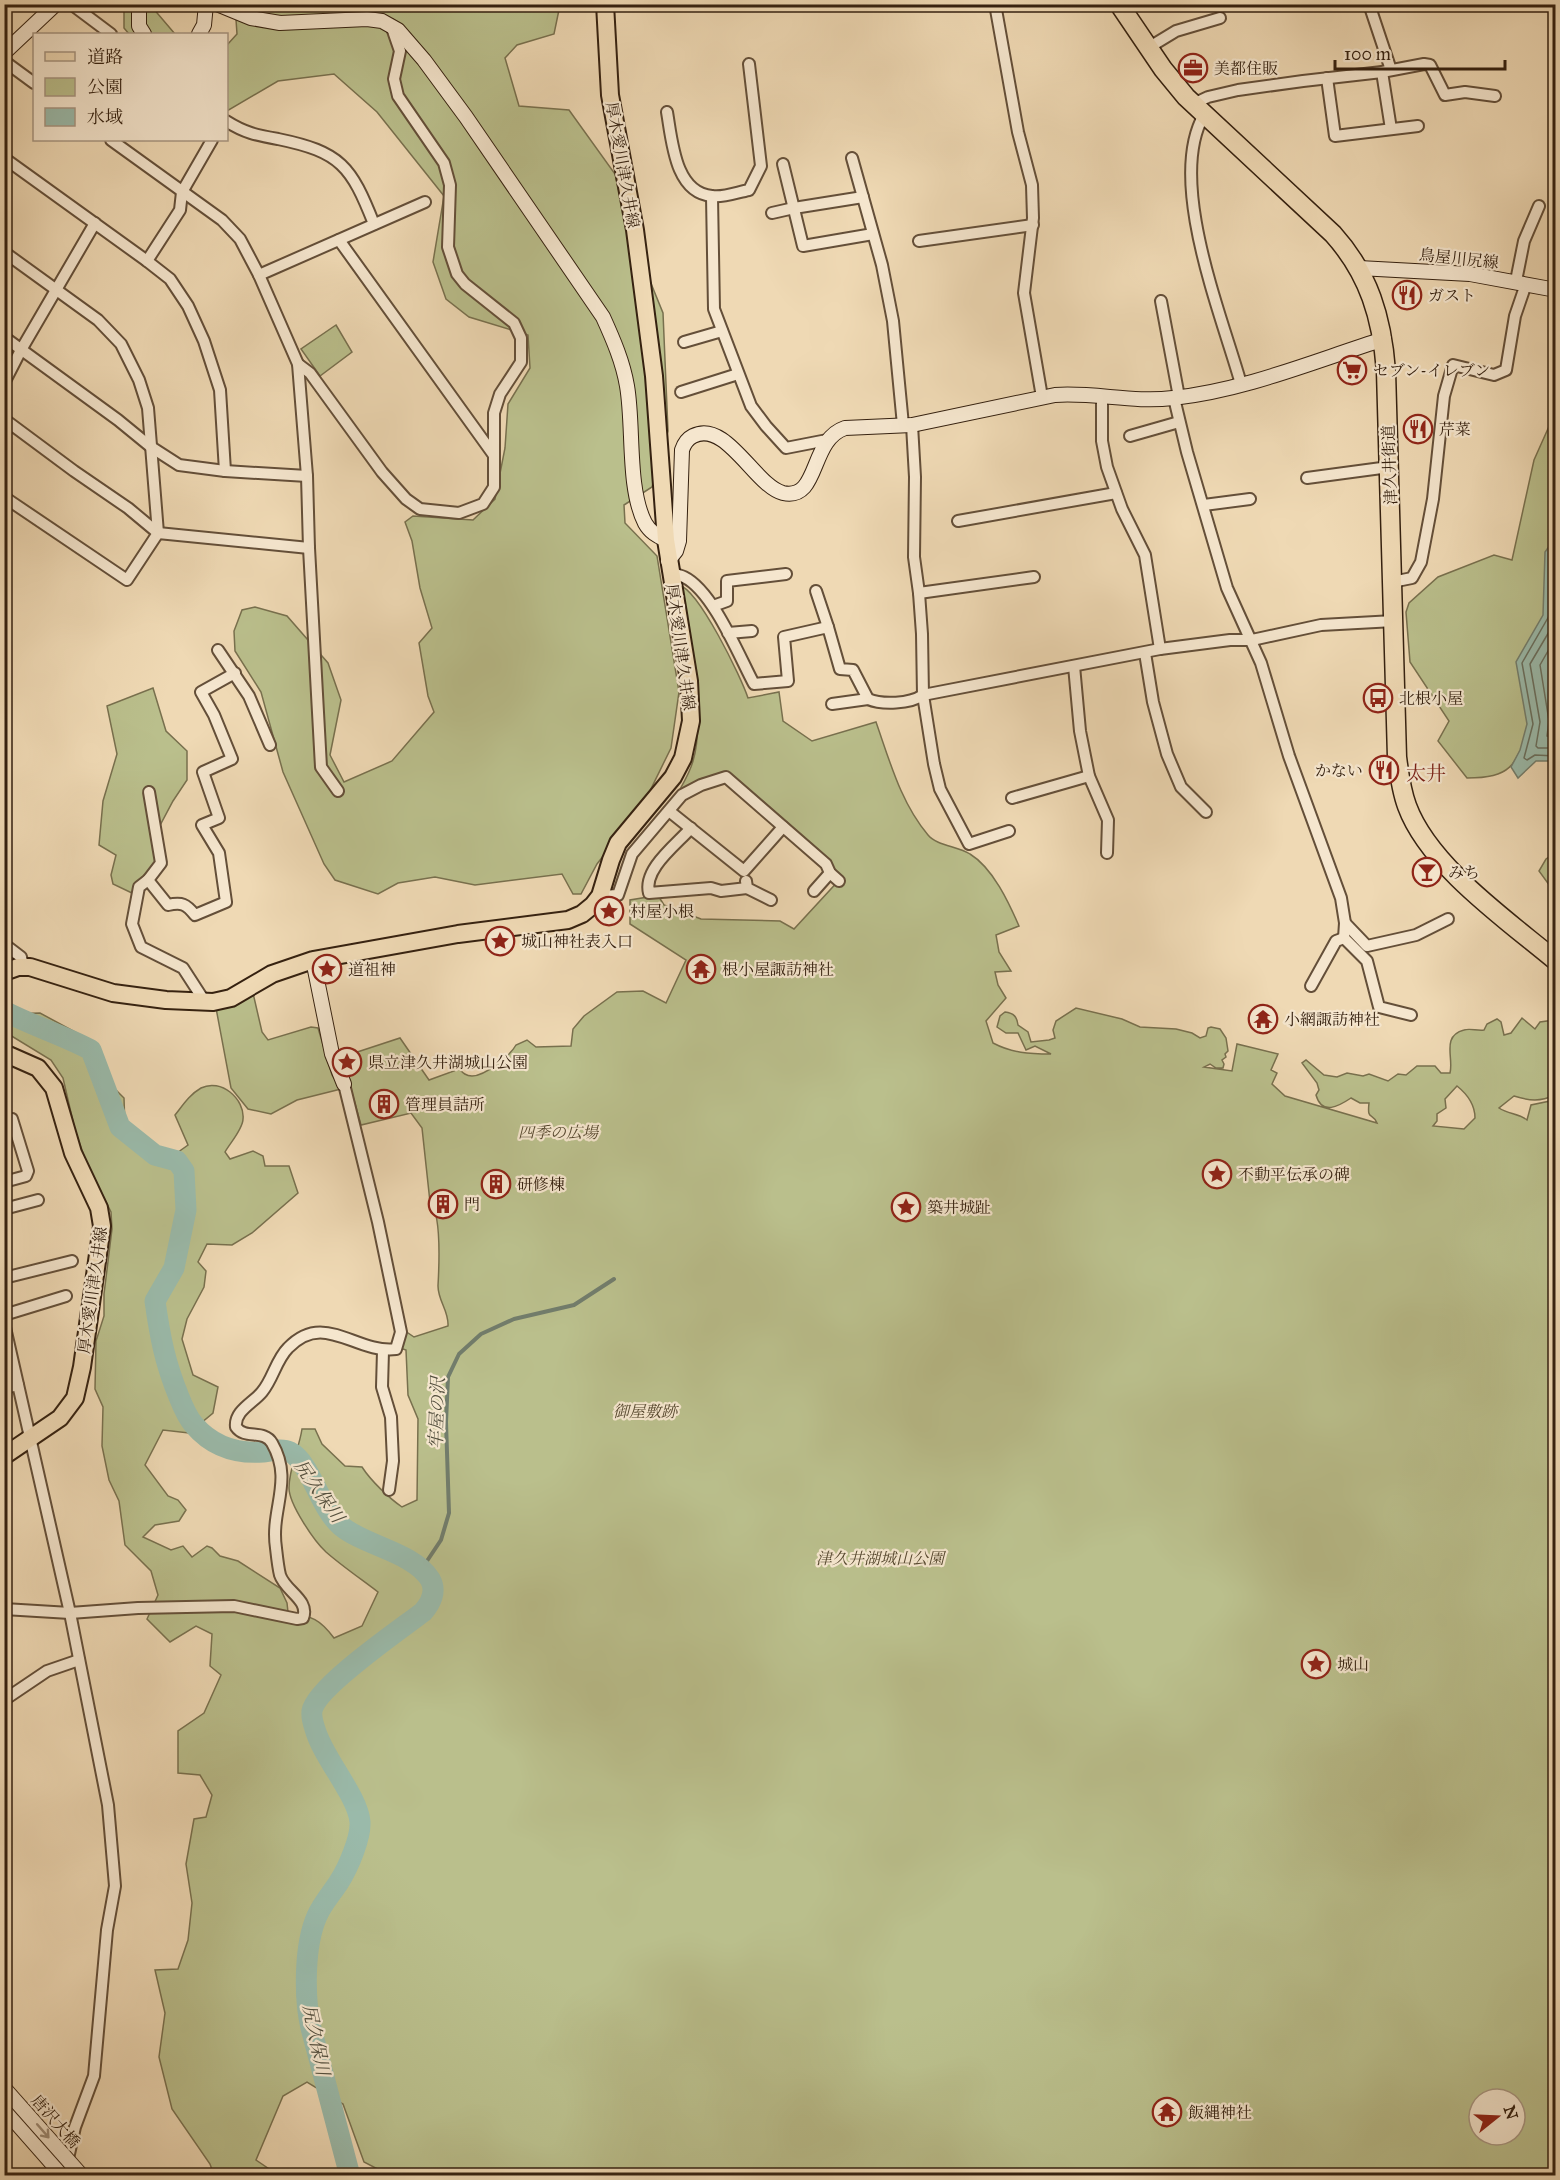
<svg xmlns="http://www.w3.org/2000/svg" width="1560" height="2180" viewBox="0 0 1560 2180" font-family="'IM FELL Great Primer','Noto Serif JP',serif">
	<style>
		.green { fill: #babf8c; stroke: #78704e; stroke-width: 1.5; fill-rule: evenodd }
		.water { fill: #9abaaa; stroke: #727d6c; stroke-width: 1.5 }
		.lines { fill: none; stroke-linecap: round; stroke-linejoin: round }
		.shore { stroke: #686e5d; stroke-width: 1.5 }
		.stream { stroke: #727d6c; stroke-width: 4 }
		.river { stroke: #9abaaa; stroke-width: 21 }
		.street-casing { stroke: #644f39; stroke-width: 14 }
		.secondary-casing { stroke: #352110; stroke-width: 16 }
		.primary-casing { stroke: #352110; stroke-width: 20 }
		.highway-casing { stroke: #352110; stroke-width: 21 }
		.street { stroke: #f5e6ce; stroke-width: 10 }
		.secondary { stroke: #f5e6ce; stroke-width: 14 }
		.primary { stroke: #efd9b4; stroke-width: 16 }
		.highway { stroke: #efd9b4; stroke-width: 18 }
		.secondary-bridge-casing { stroke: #352110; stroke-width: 16; stroke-linecap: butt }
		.secondary-bridge { stroke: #f5e6ce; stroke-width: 14 }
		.oneway { stroke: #9f8d78 }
		.labels { text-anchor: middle; stroke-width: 4.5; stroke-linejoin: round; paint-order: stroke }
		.poi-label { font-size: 16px; fill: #352110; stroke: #f5e6ce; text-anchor: start }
		.street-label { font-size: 16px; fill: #352110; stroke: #f5e6ce }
		.park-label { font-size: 16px; font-style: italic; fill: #56482f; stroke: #f5e6ce }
		.water-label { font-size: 18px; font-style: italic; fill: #534f3e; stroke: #f5e6ce }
		.quarter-label { font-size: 20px; fill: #7a1f14; stroke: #f5e6ce }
	</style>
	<rect width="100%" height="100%" fill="#efd9b4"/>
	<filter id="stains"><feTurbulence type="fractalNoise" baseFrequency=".00333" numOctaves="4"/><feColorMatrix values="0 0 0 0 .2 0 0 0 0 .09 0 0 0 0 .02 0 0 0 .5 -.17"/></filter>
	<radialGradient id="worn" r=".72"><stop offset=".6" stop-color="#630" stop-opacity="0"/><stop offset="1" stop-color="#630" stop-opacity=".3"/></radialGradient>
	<g class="green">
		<path d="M124 5H152V7L175 34H129L124 28Z"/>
		<path d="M235 5H560L554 34 517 45 505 58 519 106 569 110 615 174 626 222 663 313 668 431 652 487 624 505 625 523 657 556 679 692 671 748 643 805 597 864 581 894H573L562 874 475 885 435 877 398 883 378 894 335 880 324 864 283 772 261 692 235 651 234 631 242 610 255 607 287 616 328 663 341 700 330 755 344 782 392 761 434 712 428 696 419 643 432 628 420 588 412 541 405 522 413 516 473 520 495 499 505 448 508 404 530 368 528 335 469 317 446 299 433 262 444 196 377 112 334 74 278 81 227 111V45L237 34Z"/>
		<path d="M336 325 352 352 320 376 301 349Z"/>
		<path d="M1555 413V545L1528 727C1517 766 1510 778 1467 778L1438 741 1449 721 1410 662 1406 612 1409 603 1438 577 1494 555 1512 560 1534 460Z"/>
		<path d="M679 585C699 590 741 677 748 698L779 692 783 721 812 741 876 722C890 762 901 803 928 835 937 846 958 846 970 854 993 868 1009 903 1019 926L996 935 999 952 1011 971 995 972 998 985 1006 998 986 1021 993 1043C1012 1053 1029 1054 1051 1054L1035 1046 1026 1050 1018 1033H1006L997 1027 1000 1016 1005 1012C1014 1013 1017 1017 1018 1025L1028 1032 1031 1042 1049 1040 1055 1038 1053 1030 1056 1021 1076 1008 1122 1019 1140 1027 1176 1029 1192 1033 1200 1038 1206 1036 1208 1028 1211 1027 1220 1029 1226 1038 1228 1051 1225 1054 1226 1057 1222 1060 1224 1064 1223 1068H1216L1210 1064 1204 1067 1232 1071 1237 1044 1278 1054 1271 1070 1277 1073 1272 1084 1285 1096 1377 1123C1372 1112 1367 1121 1369 1103H1360L1351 1098C1339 1106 1322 1116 1316 1095L1319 1090 1317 1083 1302 1063 1306 1060 1324 1075 1337 1077 1347 1073 1363 1076 1369 1074 1388 1081 1398 1074 1406 1075 1417 1066H1435L1441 1073H1450C1454 1058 1441 1036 1464 1030 1470 1028 1477 1031 1484 1030L1487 1024 1497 1019 1501 1022 1504 1035 1511 1033 1522 1018 1535 1029 1540 1022 1554 1020 1555 1018V1095C1540 1102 1530 1101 1514 1096L1499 1108C1508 1114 1520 1114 1527 1120L1531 1105 1555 1100V2175H389L364 2162 343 2104 307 2082 283 2096 256 2160 278 2175H214L210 2164 172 2109 159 2057 165 2013 155 1970 178 1969 188 1940 192 1903 186 1864 194 1819 206 1817 212 1795 200 1775 178 1773V1731L204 1713 221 1675 210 1666 212 1634 196 1626 170 1642 147 1619 158 1595 151 1571 125 1545 119 1501 109 1480 102 1446 103 1407 95 1389 96 1341 104 1316V1294L112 1229 111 1212 86 1162 75 1130 63 1078 51 1060 5 1032V1014L40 1013 77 1033 91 1062 96 1090 113 1087 124 1098 125 1128 152 1149 174 1155 188 1145 175 1115C183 1105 189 1095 201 1088 221 1078 245 1099 243 1119 243 1129 230 1143 225 1152L230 1159 253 1151 263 1156 265 1166H289L298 1193 252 1233 232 1245 207 1244 198 1262 206 1271 204 1287 187 1319 182 1339 193 1375 218 1387 213 1413 189 1433 163 1430 145 1465 168 1496 178 1500 186 1510 179 1521 155 1525 143 1537 171 1550 183 1546 192 1557 207 1546 212 1548 220 1556 238 1561 280 1588 287 1603 288 1612C312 1617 319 1618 334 1638L362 1626 378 1592C361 1579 342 1566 326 1552 314 1541 289 1504 289 1488 289 1468 299 1449 302 1429H315L322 1444 345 1466 362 1467C371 1481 389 1498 402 1507L417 1500 418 1419 408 1395 406 1350 400 1348 405 1331 414 1337 448 1326C449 1311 438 1301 438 1286 439 1268 442 1214 430 1202L422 1128 411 1113 361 1125 342 1057 400 1038 429 1080 459 1069C463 1073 466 1076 472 1076 485 1076 510 1056 516 1045L527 1040 536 1047 571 1046 573 1029 584 1016 617 992 643 991 666 1003 686 960 630 924V900L654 896 659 897 664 905 701 919 780 921 794 929 841 878 833 872 832 864 727 773 700 779 679 791C684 782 690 772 693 761 707 716 686 633 679 585ZM1457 1086C1467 1094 1475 1105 1475 1118L1464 1129 1433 1126 1437 1121V1114L1446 1108 1445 1099ZM1479 2099H1515V2135H1479Z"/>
		<path d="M153 688 166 731 187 751V780L173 801 156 833 157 863 134 894 113 884 111 875 116 855 99 845 103 801 117 754 107 706Z"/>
		<path d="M1555 853V893L1539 871 1546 859Z"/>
		<path d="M253 993 262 1032 268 1040 311 1027 318 1028 332 1075 341 1089 297 1100 271 1114 248 1109 231 1088 216 1008 239 1003Z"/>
	</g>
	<path class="water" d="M1555 538V764L1552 761H1536L1518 778 1511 767 1520 750 1527 724 1516 662 1543 615 1545 552Z"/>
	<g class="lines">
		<g class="shore">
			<path d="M1556 548 1551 555 1549 616 1522 663 1533 724 1524 758 1527 760 1535 755 1556 756"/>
			<path d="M1556 620 1530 664 1540 722 1536 746 1538 748H1556"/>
			<path d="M1556 637 1540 665 1549 721 1547 736 1556 739"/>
		</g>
		<path class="stream" d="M421 1570 441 1540 449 1513 446 1422 448 1377 459 1354 481 1334 514 1319 574 1305 614 1279"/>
		<path class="river" d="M4 1011C33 1026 63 1035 91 1050L120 1127 155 1155 177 1161 184 1171 186 1210 174 1268 155 1301C160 1337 165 1363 179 1397 183 1407 187 1417 194 1425 212 1446 236 1454 263 1452 271 1451 282 1448 290 1452 311 1463 319 1507 341 1526 365 1546 413 1552 430 1579 437 1591 431 1603 423 1612 401 1629 316 1687 312 1711 311 1717 313 1723 315 1729 323 1758 358 1796 360 1822 361 1838 348 1868 339 1882 332 1893 322 1904 317 1916 304 1945 304 1998 311 2028L350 2176"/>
		<g class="street-casing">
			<g id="street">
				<path d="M71 4 111 34"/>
				<path d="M995 4 1018 132 1032 185 1033 218 1024 293 1042 397"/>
				<path d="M1369 4 1391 70"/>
				<path d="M1148 48 1176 31 1220 18"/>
				<path d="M4 61 34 83"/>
				<path d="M1382 72 1391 129"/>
				<path d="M1327 78 1335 136 1418 126"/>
				<path d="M1193 104 1208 97 1238 90 1303 81 1382 72 1424 64 1430 65 1445 95 1465 92 1495 96"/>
				<path d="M667 112C672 141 675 193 712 196 723 198 738 192 749 190L761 166 749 64"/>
				<path d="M1204 115C1166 180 1222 316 1241 384"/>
				<path d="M226 121C245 133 256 135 278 139 341 152 351 166 374 224"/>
				<path d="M111 140 222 220 240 239 259 275 298 364 307 476 309 548 321 767 338 791"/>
				<path d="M4 158 147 261 170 279 188 306 204 341 220 390 225 471"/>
				<path d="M852 158 882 265 893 321 903 425"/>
				<path d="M783 164 803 246 873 234"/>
				<path d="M712 197 714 309 751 406 766 426 786 448 827 440"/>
				<path d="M772 213 794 208 863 197"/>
				<path d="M339 240 493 454"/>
				<path d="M919 241 1033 225"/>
				<path d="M4 252 98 320 121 344 139 380 148 408 158 533 127 580 4 497"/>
				<path d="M147 261 180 210 182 192 212 140"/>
				<path d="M259 275 425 202"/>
				<path d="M1516 281 1524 241 1539 206"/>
				<path d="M1161 301 1179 397"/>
				<path d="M4 337 118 420 151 447 179 465 225 471 307 476"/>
				<path d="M684 342 722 331"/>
				<path d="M298 364 310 373 382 472 406 499 420 509 459 513 483 504 494 487V413L500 394 521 362V338L514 323 465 284 457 274 448 247 450 185 444 163 398 96 394 79 400 51 391 25"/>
				<path d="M4 383 21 350 95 223"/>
				<path d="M681 392 738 374"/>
				<path d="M1102 397V441L1107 467 1122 509 1145 555 1160 649"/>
				<path d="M1174 398 1187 452 1227 588 1261 663 1289 756 1341 898 1345 923 1344 938 1367 961 1379 1007 1411 1015"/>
				<path d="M4 419 74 471 128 508 158 533 309 548"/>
				<path d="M912 425 915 477 914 557 919 593 922 634 923 695 934 764 940 789 969 844 1009 831"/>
				<path d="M1130 436 1179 422"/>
				<path d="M1307 478 1389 467"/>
				<path d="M1204 505 1250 499"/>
				<path d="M958 521 1116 493"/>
				<path d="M670 573C675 574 680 575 684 577 713 591 739 656 754 684L788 681 784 637 828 627 840 669 853 670 868 699C882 705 910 704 923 695L1160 649 1230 640H1252L1321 625 1394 621"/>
				<path d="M1392 582 1412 578 1421 562 1433 499 1444 396 1453 365 1494 375 1506 370 1515 316 1526 284"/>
				<path d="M816 591 828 627"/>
				<path d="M919 593 1034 577"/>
				<path d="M713 606 727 601V581L786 574"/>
				<path d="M728 633 752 631"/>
				<path d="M218 650 249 696 270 745"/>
				<path d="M1145 653 1153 702 1167 754 1181 787 1206 812"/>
				<path d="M1074 666 1080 731 1089 776 1108 820 1107 853"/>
				<path d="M832 704 868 699"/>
				<path d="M149 792 161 863 148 880 139 887 132 924 141 947 183 968 205 1002"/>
				<path d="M1012 798 1089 776"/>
				<path d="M669 811 744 871 783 827"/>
				<path d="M691 828C676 845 643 869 649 893L711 888 721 891 747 888"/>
				<path d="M148 880 168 905C182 902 186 904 195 915L226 902 219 853 202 825 219 818 203 772 232 759 214 715 201 692 235 673"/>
				<path d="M746 881 747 888 771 900"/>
				<path d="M814 891 830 873"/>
				<path d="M600 896 618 895 632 854 682 795 701 785 726 777 826 864 830 873 839 881"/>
				<path d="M1345 923 1367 946 1416 935 1448 919"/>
				<path d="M4 944 21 957 23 966"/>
				<path d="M1311 986 1336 941 1344 938"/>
				<path d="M4 1119H12L28 1171 26 1176 4 1182"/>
				<path d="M4 1209 38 1200"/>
				<path d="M4 1278 72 1261"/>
				<path d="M4 1315 66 1296"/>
				<path d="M4 1323 70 1613 108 1805 115 1886 107 1930 94 2076 75 2127 67 2163"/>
				<path d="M383 1351 382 1387 391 1417 393 1461 389 1490"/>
				<path d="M4 1388 18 1385"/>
				<path d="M4 1609 70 1613 138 1608 234 1606 297 1619 303 1618C310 1600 285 1591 280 1575 278 1567 277 1557 276 1548 270 1509 294 1481 272 1443 264 1429 245 1440 236 1427 234 1411 253 1403 262 1392 273 1379 276 1360 288 1348 324 1310 355 1354 396 1349L401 1332 378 1222 344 1084"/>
				<path d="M4 1700 47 1671 79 1660"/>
			</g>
		</g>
		<g class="secondary-casing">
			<g id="secondary">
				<path d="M139 4V26L144 34"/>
				<path d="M217 4 251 18 280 23 367 19 382 21 398 30 424 60 466 117 603 317C613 339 623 362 627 386 634 426 627 488 645 523 650 532 657 536 666 540"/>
				<path d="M199 34 204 25 206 4"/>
				<path d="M4 53 56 4"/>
				<path d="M1359 268 1470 274 1556 290"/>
				<path d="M668 561 676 551 679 541 682 450C684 444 687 439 693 436 726 419 755 486 783 493 820 501 809 440 845 428L912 425 1055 395C1094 392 1133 403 1173 398 1246 390 1314 361 1384 339"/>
				<path d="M313 960 332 1054 344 1084"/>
				<path d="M4 2109 63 2176"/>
			</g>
		</g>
		<g class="primary-casing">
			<g id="primary">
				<path d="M4 972 18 967H30L113 993 166 1000 213 1002 231 998 272 974 313 960 458 934 568 920 582 914 593 905 600 896 611 860 618 843 673 777 683 758 691 721 689 681 666 540 654 376 635 230 610 95 605 4"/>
				<path d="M4 1053 38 1068 54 1088 73 1153 99 1208 102 1226 82 1367 75 1398 60 1418 4 1456"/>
			</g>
		</g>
		<g class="highway-casing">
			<path id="highway" d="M1119 4 1163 69 1186 97 1333 234C1369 274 1382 318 1386 371L1397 757C1399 773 1401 790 1407 806 1429 866 1507 920 1556 961"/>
		</g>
		<use href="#street" class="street"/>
		<use href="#secondary" class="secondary"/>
		<use href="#primary" class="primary"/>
		<use href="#highway" class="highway"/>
		<g class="secondary-bridge-casing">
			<path id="secondary-bridge" d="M4 2088 82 2176"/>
		</g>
		<use href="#secondary-bridge" class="secondary-bridge"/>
	</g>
	<defs><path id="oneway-shaft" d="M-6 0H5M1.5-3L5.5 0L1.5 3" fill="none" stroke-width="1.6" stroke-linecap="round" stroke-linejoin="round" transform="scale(1.5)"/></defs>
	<use class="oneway" href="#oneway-shaft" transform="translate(43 2131) rotate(49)"/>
	<defs>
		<g id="office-ring" transform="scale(1.5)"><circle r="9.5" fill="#f5e6ce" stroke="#8f2418" stroke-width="1.5"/><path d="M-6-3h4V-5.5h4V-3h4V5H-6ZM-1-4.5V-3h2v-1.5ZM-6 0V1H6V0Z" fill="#8f2418"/></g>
		<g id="restaurant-ring" transform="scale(1.5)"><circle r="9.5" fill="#f5e6ce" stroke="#8f2418" stroke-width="1.5"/><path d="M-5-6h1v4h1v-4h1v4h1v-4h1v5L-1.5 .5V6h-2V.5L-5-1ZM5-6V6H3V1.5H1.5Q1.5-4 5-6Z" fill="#8f2418"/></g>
		<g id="supermarket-ring" transform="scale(1.5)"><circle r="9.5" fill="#f5e6ce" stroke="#8f2418" stroke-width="1.5"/><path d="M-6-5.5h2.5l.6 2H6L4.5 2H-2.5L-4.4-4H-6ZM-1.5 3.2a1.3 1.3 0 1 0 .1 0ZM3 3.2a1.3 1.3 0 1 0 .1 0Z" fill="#8f2418"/></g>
		<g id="bus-ring" transform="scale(1.5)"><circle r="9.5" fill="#f5e6ce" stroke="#8f2418" stroke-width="1.5"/><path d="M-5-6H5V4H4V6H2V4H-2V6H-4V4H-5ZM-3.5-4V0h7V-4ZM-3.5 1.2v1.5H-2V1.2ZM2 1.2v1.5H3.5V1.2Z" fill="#8f2418"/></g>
		<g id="bar-ring" transform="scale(1.5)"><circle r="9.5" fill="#f5e6ce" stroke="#8f2418" stroke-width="1.5"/><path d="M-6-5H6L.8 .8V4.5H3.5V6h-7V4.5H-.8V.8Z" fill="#8f2418"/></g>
		<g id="sight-ring" transform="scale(1.5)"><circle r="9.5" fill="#f5e6ce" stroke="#8f2418" stroke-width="1.5"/><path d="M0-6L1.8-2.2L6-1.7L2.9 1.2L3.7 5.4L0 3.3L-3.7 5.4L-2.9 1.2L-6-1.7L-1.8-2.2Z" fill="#8f2418"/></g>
		<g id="temple-ring" transform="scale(1.5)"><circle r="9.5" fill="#f5e6ce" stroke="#8f2418" stroke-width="1.5"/><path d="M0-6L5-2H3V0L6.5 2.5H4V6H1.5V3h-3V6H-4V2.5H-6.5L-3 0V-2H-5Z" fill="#8f2418"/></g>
		<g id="building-ring" transform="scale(1.5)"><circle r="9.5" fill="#f5e6ce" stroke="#8f2418" stroke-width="1.5"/><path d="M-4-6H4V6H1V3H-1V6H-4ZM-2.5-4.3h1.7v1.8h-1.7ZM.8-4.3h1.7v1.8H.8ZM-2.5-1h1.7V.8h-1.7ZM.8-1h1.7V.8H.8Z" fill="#8f2418"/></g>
	</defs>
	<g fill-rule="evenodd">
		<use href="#office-ring" x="1193" y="68"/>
		<use href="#restaurant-ring" x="1407" y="295"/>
		<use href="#supermarket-ring" x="1352" y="370"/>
		<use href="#restaurant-ring" x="1418" y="429"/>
		<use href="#bus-ring" x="1378" y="698"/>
		<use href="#restaurant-ring" x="1384" y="770"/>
		<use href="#bar-ring" x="1427" y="872"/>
		<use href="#sight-ring" x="609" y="911"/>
		<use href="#sight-ring" x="500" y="941"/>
		<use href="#sight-ring" x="327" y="969"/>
		<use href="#temple-ring" x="701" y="969"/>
		<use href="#temple-ring" x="1263" y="1019"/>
		<use href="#sight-ring" x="347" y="1062"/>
		<use href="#building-ring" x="384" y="1104"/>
		<use href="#sight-ring" x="1217" y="1174"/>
		<use href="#building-ring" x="496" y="1184"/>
		<use href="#building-ring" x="443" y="1204"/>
		<use href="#sight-ring" x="906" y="1207"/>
		<use href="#sight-ring" x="1316" y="1664"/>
		<use href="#temple-ring" x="1167" y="2112"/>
	</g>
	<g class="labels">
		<g class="poi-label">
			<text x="1214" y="74">美都住販</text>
			<text x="1428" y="301">ガスト</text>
			<text x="1373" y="376">セブン-イレブン</text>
			<text x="1439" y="435">芹菜</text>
			<text x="1399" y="704">北根小屋</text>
			<text x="1363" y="776" text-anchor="end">かない</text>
			<text x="1448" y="878">みち</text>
			<text x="630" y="917">村屋小根</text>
			<text x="521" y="947">城山神社表入口</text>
			<text x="348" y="975">道祖神</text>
			<text x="722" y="975">根小屋諏訪神社</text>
			<text x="1284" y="1025">小網諏訪神社</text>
			<text x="368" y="1068">県立津久井湖城山公園</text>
			<text x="405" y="1110">管理員詰所</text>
			<text x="1238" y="1180">不動平伝承の碑</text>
			<text x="517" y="1190">研修棟</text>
			<text x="464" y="1210">門</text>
			<text x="927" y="1213">築井城趾</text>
			<text x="1337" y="1670">城山</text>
			<text x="1188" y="2118">飯縄神社</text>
		</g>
		<g class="street-label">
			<text transform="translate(623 165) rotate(80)" y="6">厚木愛川津久井線</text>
			<text transform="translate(1459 258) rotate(6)" y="6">鳥屋川尻線</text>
			<text transform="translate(1389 465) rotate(-92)" y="6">津久井街道</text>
			<text transform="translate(681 647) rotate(82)" y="6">厚木愛川津久井線</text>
			<text transform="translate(92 1290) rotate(-82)" y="6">厚木愛川津久井線</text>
			<text transform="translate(56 2121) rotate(49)" y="6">唐沢大橋</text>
		</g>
		<g class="park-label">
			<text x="558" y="1138">四季の広場</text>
			<text x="645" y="1417">御屋敷跡</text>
			<text x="880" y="1564">津久井湖城山公園</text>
		</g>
		<g class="water-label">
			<text transform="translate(437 1413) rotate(-88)" y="6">牢屋の沢</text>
			<text transform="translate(319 1491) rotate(55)" y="6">尻久保川</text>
			<text transform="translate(316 2040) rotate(78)" y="6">尻久保川</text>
		</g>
		<g class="quarter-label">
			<text x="1426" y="780">太井</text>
		</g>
	</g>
	<rect width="1560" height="2180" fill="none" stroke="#efd9b4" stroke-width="24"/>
	<rect x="6" y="6" width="1548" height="2168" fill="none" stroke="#352110" stroke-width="3"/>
	<rect x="12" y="12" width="1536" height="2156" fill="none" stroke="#352110" stroke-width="1.5"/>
	<rect x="33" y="33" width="195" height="108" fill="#f5e6ce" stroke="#a89782" stroke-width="1.5"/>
	<rect x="45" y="52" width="30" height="9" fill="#efd9b4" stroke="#a89782" stroke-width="1.5"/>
	<text x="87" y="63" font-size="18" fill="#352110">道路</text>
	<rect x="45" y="78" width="30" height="18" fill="#babf8c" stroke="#a89782" stroke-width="1.5"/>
	<text x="87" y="93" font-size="18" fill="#352110">公園</text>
	<rect x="45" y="108" width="30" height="18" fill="#9abaaa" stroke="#a89782" stroke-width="1.5"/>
	<text x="87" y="123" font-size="18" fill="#352110">水域</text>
	<g transform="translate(1497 2117) rotate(72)"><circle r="28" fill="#f5e6ce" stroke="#a89782" stroke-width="1.5"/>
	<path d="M0-4.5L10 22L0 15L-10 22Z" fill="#8f2418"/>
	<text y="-9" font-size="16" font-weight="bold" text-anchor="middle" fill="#352110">N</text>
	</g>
	<path d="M1335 60v9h170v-9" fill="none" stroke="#352110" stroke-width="3"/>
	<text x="1344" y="60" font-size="18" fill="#352110" stroke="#f5e6ce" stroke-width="4.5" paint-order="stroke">100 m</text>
	<rect width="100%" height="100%" filter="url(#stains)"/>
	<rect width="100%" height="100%" fill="url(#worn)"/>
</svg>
